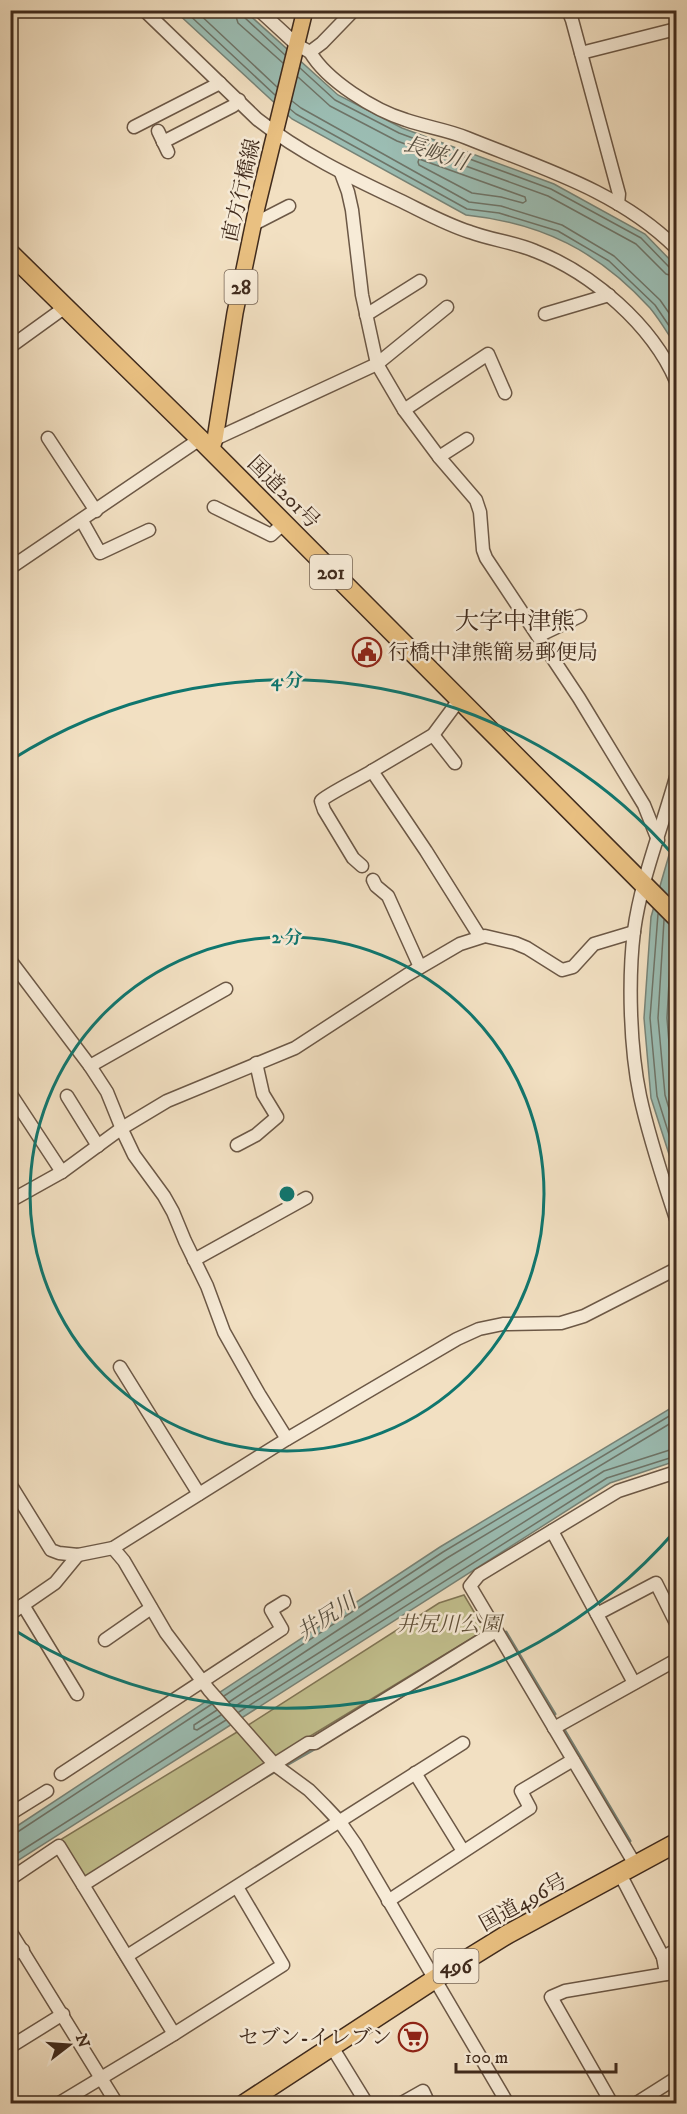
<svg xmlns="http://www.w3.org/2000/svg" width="687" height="2114" viewBox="0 0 687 2114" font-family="'IM FELL DW Pica','Noto Serif JP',serif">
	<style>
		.green { fill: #c2c08e; stroke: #817656; stroke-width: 1.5 }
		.water { fill: #9bbdb3; stroke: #778377; stroke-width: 1.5 }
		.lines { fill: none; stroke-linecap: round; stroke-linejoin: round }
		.shore { stroke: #6e7468; stroke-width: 1.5 }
		.stream { stroke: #778377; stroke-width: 3 }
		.minor-casing { stroke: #6c5846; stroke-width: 15 }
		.major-casing { stroke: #402b1d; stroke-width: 18 }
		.highway-casing { stroke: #402b1d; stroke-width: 21 }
		.minor { stroke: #f7ebd7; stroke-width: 12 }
		.major { stroke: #e9c081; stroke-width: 15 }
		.highway { stroke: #e9c081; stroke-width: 18 }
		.ring { fill: none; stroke: #0f766e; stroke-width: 3 }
		.labels { text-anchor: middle; stroke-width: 5; stroke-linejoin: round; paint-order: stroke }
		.shield { fill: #f7ebd7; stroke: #776555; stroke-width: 1.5 }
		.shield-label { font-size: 20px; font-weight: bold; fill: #402b1d }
		.street-label { font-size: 21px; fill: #402b1d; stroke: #f7ebd7 }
		.poi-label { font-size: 21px; fill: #402b1d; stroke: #f7ebd7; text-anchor: start }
		.park-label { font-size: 21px; font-style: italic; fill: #605039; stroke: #f7ebd7 }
		.water-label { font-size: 22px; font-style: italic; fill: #575042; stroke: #f7ebd7 }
		.quarter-label { font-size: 24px; fill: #402b1d; stroke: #f7ebd7 }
		.centre { fill: #0f766e; stroke: #f7ebd7; stroke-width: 3 }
		.ring-label { font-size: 18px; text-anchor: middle; font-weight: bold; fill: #0f766e; stroke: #f7ebd7; stroke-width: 5; stroke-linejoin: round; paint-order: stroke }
	</style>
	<rect width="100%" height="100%" fill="#f2e0c2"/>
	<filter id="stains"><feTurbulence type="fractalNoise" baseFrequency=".00333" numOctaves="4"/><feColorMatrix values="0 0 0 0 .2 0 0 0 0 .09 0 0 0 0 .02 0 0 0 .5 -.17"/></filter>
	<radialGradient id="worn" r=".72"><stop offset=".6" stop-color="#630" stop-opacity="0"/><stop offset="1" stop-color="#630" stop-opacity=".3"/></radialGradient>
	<path class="green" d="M464 1595 483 1627 482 1632 256 1769 89 1877 83 1876 60 1840 242 1729 439 1603Z"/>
	<g class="water">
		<path d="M175 11H245L338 95 402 128 554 184 645 234 676 266V346C668 334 660 320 650 308 598 251 542 223 466 215L292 119Z"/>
		<path d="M676 831V1176L651 1098 644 1018 651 917Z"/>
		<path d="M676 1405V1461L610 1483 11 1865V1830L440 1547Z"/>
	</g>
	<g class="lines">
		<g class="shore">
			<path d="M184 10 275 95"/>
			<path d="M195 10 277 87"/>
			<path d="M234 10 238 23 283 63"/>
			<path d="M242 10 244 17 285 55"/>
			<path d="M300 68 335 100 399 133 551 189 641 238 670 268 676 269"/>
			<path d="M298 77 330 106 397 141 548 196 636 244 666 274 676 277"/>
			<path d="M292 101 301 108 469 202 501 206 562 225 614 256 660 300 676 323"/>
			<path d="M290 109 296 114 467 209 499 213 558 231 609 261 655 305 676 336"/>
			<path d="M419 159 525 197 526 201 523 203 501 197 472 193 419 165 418 162Z"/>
			<path d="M658 914 650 1018 657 1096 676 1157"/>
			<path d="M664 920 658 1018 665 1095 676 1132"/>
			<path d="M672 927 667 1018 673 1093 676 1103"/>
			<path d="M224 1696 443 1552 676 1412"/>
			<path d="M229 1702 447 1558 676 1420"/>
			<path d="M234 1707 604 1471 676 1448"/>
			<path d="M217 1710 194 1725V1729L197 1730 221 1715"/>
			<path d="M239 1712 607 1478 676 1456"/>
			<path d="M10 1834 16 1833 212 1704"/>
			<path d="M10 1858 226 1720"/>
		</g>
		<g class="stream">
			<path d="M502 1634 506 1632 555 1714"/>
			<path d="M347 1730 456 1663"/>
			<path d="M565 1731 630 1841"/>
			<path d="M285 1766 318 1747"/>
			<path d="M254 1784 276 1771"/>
			<path d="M109 1939 163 2027"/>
			<path d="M139 2062 172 2042 171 2040"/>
		</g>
		<g class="minor-casing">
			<g id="minor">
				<path d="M144 10 257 119C300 153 350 177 399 200 422 211 445 224 470 232 491 240 514 242 535 251 592 273 652 325 676 381"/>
				<path d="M259 10 297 45 310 52 322 43 354 10"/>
				<path d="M568 10 572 20 619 194 618 204"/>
				<path d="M310 52C327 81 374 110 406 120 426 127 448 130 467 138 541 168 619 191 676 248"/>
				<path d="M581 53 676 29"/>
				<path d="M134 127 220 83"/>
				<path d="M158 131 168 152"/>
				<path d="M163 142 233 106 239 100"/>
				<path d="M341 173 348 192 352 210 362 295 377 364 404 410 439 457 476 500 480 512 483 550 486 558 579 698 644 805 658 840"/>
				<path d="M254 224 289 206"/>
				<path d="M545 314 609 295"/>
				<path d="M366 315 420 281"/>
				<path d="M10 347 64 308"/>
				<path d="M404 410 488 354 505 393"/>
				<path d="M48 438 96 511"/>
				<path d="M215 439 377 364 447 307"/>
				<path d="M439 457 467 439"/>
				<path d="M214 507 271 535 283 524"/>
				<path d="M82 521 100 553 149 530"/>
				<path d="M10 568 200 439"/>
				<path d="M538 636 580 616"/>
				<path d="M459 700 433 735 372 771 426 851 480 937"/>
				<path d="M433 735 455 763"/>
				<path d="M676 777C662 828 641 879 634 931 628 980 630 1048 640 1096 649 1138 663 1179 676 1219"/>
				<path d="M362 866 353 858 324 810 321 801C326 795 363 777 372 771"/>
				<path d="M373 880 376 886 388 896 420 967"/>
				<path d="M10 960 90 1066 107 1092 124 1134 134 1155 164 1196 173 1212 185 1241 207 1286 224 1332 259 1394 287 1439"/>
				<path d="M90 1066 226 989"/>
				<path d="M10 1093 62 1172"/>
				<path d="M67 1096 98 1146"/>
				<path d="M237 1145 256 1135 277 1117 263 1094 256 1063"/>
				<path d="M10 1201 62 1172 122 1128 167 1101 295 1048 407 975 460 944 485 936 515 943 527 948 562 970 573 967 594 944 634 932"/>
				<path d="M194 1260 306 1198"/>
				<path d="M120 1367 199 1494"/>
				<path d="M10 1484 51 1550 59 1553 78 1555 113 1548 287 1439 457 1339 479 1329 503 1324 561 1323 584 1316 676 1269"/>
				<path d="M552 1531 634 1683"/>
				<path d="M113 1548 124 1561 166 1633 209 1690 275 1765 309 1790 325 1806 340 1822 356 1845 508 2104"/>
				<path d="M23 1605 77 1694"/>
				<path d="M10 1614 55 1583 78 1555"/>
				<path d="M597 1614 656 1583 676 1623"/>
				<path d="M105 1640 151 1608"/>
				<path d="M554 1728 676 1660"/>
				<path d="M415 1773 463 1851"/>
				<path d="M61 1774 282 1629 271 1610 284 1602"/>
				<path d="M10 1814 47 1791"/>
				<path d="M636 1866 470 1586 479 1575 618 1491 676 1472"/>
				<path d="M620 1874 663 1957 666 1974 676 1973"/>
				<path d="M10 1879 59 1846 83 1885 308 1743H315L496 1631"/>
				<path d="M83 1885 174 2034"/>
				<path d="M388 1901 530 1808 521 1791 573 1760"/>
				<path d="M10 1931 117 2104"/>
				<path d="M10 1955 23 1950"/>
				<path d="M127 1956 463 1743"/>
				<path d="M663 1957 676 1950"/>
				<path d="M10 2047 63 2014"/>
				<path d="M332 2047 367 2104"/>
				<path d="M58 2104 174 2034 283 1965 237 1887"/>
				<path d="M400 2104 423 2091 429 2104"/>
				<path d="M612 2104 551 1997 565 1991 666 1974"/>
				<path d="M635 2104 676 2078"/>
			</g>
		</g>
		<g class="major-casing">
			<path id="major" d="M211 451 215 439 235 313 257 207 305 10"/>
		</g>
		<g class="highway-casing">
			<g id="highway">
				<path d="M10 253 200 439 676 917"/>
				<path d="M244 2104 435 1979 508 1934 676 1843"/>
			</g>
		</g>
		<use href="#minor" class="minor"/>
		<use href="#major" class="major"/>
		<use href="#highway" class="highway"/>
	</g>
	<g class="ring">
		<circle cx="287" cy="1194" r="257"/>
		<path d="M675 1531A514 514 0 0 1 11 1628M11 760A514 514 0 0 1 675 857"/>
	</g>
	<defs>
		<g id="civic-ring" transform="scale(1.5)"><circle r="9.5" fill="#f7ebd7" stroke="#8f2418" stroke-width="1.5"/><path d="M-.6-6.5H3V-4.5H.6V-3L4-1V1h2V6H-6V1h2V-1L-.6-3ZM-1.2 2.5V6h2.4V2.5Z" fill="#8f2418"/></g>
		<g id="supermarket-ring" transform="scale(1.5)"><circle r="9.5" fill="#f7ebd7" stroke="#8f2418" stroke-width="1.5"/><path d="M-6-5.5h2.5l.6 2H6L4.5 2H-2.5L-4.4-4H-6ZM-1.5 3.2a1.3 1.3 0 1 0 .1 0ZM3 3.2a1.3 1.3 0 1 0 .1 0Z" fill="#8f2418"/></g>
	</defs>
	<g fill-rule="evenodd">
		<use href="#civic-ring" x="367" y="652"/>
		<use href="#supermarket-ring" x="413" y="2037"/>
	</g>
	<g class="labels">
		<g class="shield">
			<rect x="224.5" y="270" width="33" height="34" rx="4.5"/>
			<rect x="310" y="555" width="42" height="34" rx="4.5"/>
			<rect x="433.5" y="1949" width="45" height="34" rx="4.5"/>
		</g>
		<g class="shield-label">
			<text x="241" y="294">28</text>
			<text x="331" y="579">201</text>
			<text x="456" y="1973">496</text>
		</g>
		<g class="street-label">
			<text transform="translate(241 190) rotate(-77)" y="7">直方行橋線</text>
			<text transform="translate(284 492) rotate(45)" y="7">国道201号</text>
			<text transform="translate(523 1902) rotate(-29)" y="7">国道496号</text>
		</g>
		<g class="poi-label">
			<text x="388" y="659">行橋中津熊簡易郵便局</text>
			<text x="392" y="2044" text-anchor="end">セブン-イレブン</text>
		</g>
		<g class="park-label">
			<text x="449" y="1631">井尻川公園</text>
		</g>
		<g class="water-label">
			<text transform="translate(436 152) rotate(18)" y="8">長峡川</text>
			<text transform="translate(326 1616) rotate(-33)" y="8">井尻川</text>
		</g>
		<g class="quarter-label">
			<text x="515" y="629">大字中津熊</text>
		</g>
	</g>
	<circle cx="287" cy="1194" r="9" class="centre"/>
	<g class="ring-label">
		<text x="287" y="686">4 分</text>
		<text x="287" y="943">2 分</text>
	</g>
	<rect width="687" height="2114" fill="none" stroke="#f2e0c2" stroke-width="36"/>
	<rect x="12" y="12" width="663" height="2090" fill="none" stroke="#402b1d" stroke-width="3"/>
	<rect x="18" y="18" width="651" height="2078" fill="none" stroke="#402b1d" stroke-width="1.5"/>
	<g transform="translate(69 2045) rotate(73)" stroke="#f7ebd7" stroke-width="4.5" paint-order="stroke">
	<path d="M0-4.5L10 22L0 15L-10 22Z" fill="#402b1d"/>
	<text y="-9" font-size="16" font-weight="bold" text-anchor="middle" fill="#402b1d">N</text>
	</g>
	<path d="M456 2063v9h160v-9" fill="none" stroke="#402b1d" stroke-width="3"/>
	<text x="465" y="2063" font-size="18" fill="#402b1d" stroke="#f7ebd7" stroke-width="4.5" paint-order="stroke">100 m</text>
	<rect width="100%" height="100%" filter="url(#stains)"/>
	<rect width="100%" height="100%" fill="url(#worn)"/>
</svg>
